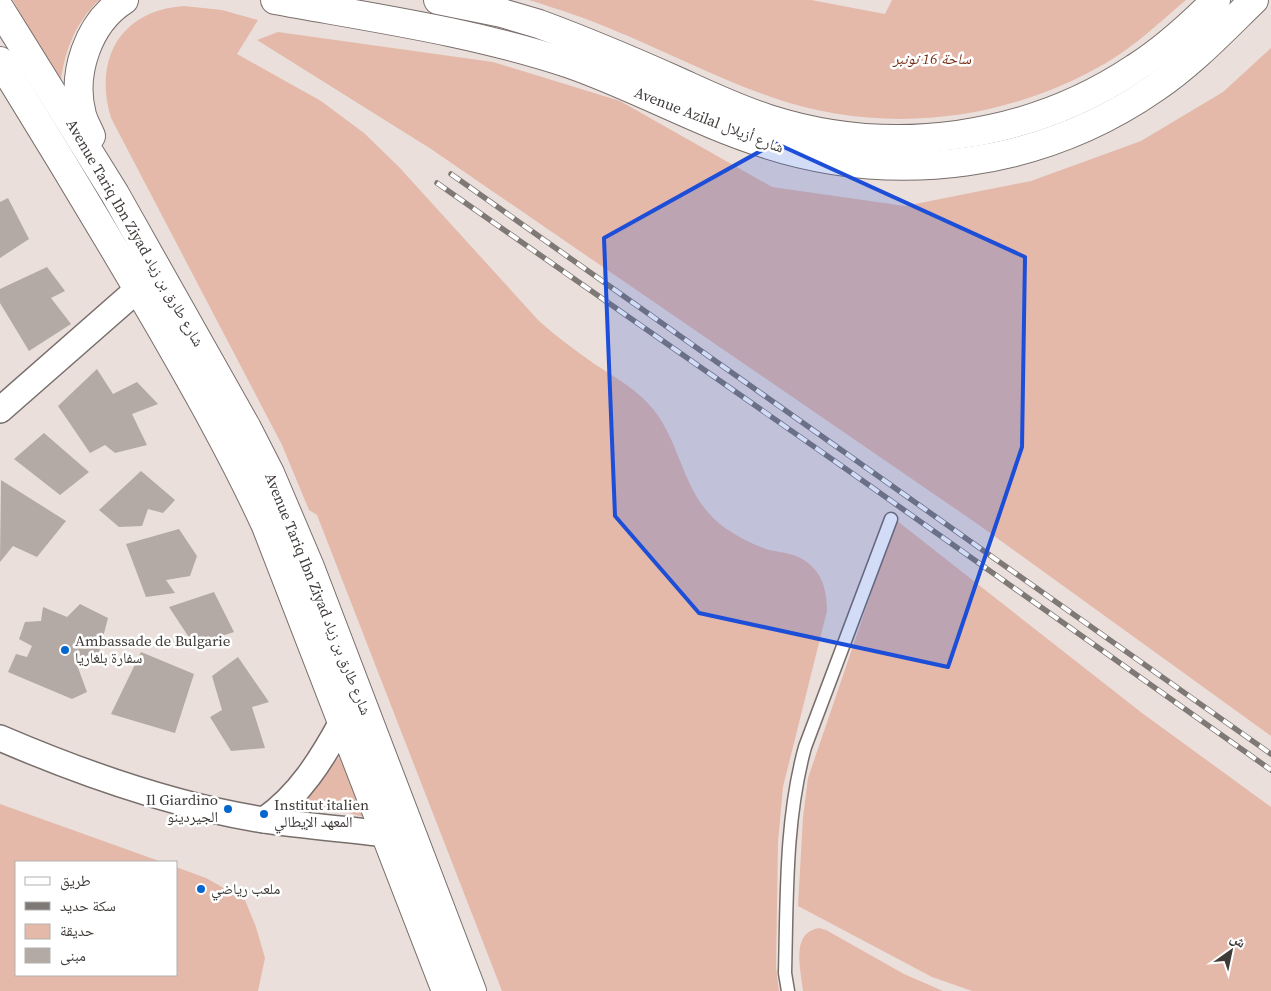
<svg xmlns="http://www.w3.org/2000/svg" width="1271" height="991" viewBox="0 0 1271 991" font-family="'Source Serif 4','Noto Naskh Arabic',serif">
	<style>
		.green { fill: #e4b9aa }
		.building { fill: #b3a9a5 }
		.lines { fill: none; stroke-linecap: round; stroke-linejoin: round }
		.service-casing { stroke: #786e6b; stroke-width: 15 }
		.minor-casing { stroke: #786e6b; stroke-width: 28 }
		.primary-casing { stroke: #786e6b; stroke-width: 30 }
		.service { stroke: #fff; stroke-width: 12 }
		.minor { stroke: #fff; stroke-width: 25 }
		.primary { stroke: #fff; stroke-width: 28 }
		.rail-casing { stroke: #7f7976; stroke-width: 5.5 }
		.rail { stroke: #fff; stroke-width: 4; stroke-dasharray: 11; stroke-linecap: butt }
		.marked { fill: #1d4ed8; fill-opacity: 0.2; stroke: #1d4ed8; stroke-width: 4; stroke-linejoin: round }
		.poi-dot { fill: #0466cf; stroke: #fff; stroke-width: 2 }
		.labels { text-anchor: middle; stroke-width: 5; stroke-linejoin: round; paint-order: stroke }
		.park-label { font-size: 15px; font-style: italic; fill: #722c13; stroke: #fff }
		.street-label { font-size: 15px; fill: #3f3b39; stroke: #fff }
		.poi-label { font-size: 15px; fill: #3f3b39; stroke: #fff; text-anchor: start }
	</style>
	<rect width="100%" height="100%" fill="#eadfdb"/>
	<g class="green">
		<path d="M13 0H99C74 24 64 53 60 87Z"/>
		<path d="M529 0H811L885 14 892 0H1186C1160 22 1135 46 1106 63 1004 122 883 136 771 97 716 78 665 51 611 29 584 17 557 9 529 0Z"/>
		<path d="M184 6 222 10 258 20 237 54 321 101 364 133 399 167 539 321C557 337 576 351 596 365 616 378 638 390 653 409 683 446 682 497 725 528 738 537 752 544 766 549 776 552 786 552 796 556 820 566 827 586 827 611L783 787 778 842 776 967 779 991H502L317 515 309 510 282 445 111 118C93 59 121 10 184 6Z"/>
		<path d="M278 32 493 62 620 101 772 187 905 206 1031 181 1141 141 1223 92 1271 48V736L979 525 431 149 257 40Z"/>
		<path d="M896 520 1142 713 1271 807V991H972L932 977 798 906 803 817 808 778Z"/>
		<path d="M342 754 365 817 300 802Z"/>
		<path d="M0 804 162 862H16V975H176V867L206 878 245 900 256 927 265 958 258 991H0Z"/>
		<path d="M819 928 826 930 904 974 943 991H803C801 969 790 933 819 928Z"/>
	</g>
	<g class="building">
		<path d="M8 198 29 239 0 258V202Z"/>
		<path d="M47 267 65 291 51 298 71 324 29 351 0 303V289Z"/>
		<path d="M97 369 113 394 137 382 158 404 132 414 147 445 115 453 105 445 90 453 58 406Z"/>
		<path d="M44 433 89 472 60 495 14 459Z"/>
		<path d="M141 471 175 500 163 513 148 509 142 526 119 527 99 510Z"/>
		<path d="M1 480 66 521 37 557 13 546 0 562Z"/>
		<path d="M179 529 197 556 190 576 166 580 175 593 146 597 126 544Z"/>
		<path d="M214 592 234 632 194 645 169 607Z"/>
		<path d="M80 604 108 618 96 664 77 665 87 692 72 699 8 672 16 654 27 657 32 646 19 639 25 622 41 621 43 607 67 617Z"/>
		<path d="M141 652 194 674 175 733 111 714Z"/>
		<path d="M238 657 269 702 252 707 265 748 231 751 210 717 222 710 212 676Z"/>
	</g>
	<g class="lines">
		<g class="service-casing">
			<path id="service" d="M788 991 785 973C787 898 785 820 805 747L891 519"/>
		</g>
		<g class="minor-casing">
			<g id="minor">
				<path d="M0 410 138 289"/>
				<path d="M0 738C84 774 174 806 264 820 304 826 345 829 385 834"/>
				<path d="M264 820C299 796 322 759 342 722"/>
			</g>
		</g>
		<g class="primary-casing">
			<g id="primary">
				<path d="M275 0C374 18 474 32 570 64 636 87 699 123 766 144 897 186 1041 167 1155 88 1192 63 1222 31 1254 0"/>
				<path d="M438 0 502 13 539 24C585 41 630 60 675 80 706 94 737 109 769 119 891 158 1029 139 1135 68 1165 49 1191 25 1216 0"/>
				<path d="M0 9 115 194 247 428 270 473 310 567 472 991"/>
				<path d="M0 61C54 148 107 236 159 325 197 391 234 456 266 526L446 991"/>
				<path d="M91 136C88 129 84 122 82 115 71 74 88 23 124 0"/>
			</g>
		</g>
		<use href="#service" class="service"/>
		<use href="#minor" class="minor"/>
		<use href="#primary" class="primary"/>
		<g class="rail-casing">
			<g id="rail">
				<path d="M451 174 1271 754"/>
				<path d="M437 183 856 476 1271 770"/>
			</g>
		</g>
		<use href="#rail" class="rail"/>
	</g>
	<path class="marked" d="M775 143 1025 257 1022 447 948 667 699 613 615 516 604 238Z"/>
	<g class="poi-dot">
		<circle cx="65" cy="650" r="5"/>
		<circle cx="228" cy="809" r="5"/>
		<circle cx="264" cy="814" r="5"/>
		<circle cx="201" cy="889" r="5"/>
	</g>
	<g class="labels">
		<g class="park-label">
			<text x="932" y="64">ساحة 16 نونبر</text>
		</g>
		<g class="street-label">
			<text transform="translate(709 120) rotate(21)" y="5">Avenue Azilal شارع أزيلال</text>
			<text transform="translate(135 233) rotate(60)" y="5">Avenue Tariq Ibn Ziyad شارع طارق بن زياد</text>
			<text transform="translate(318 594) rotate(68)" y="5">Avenue Tariq Ibn Ziyad شارع طارق بن زياد</text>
		</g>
		<g class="poi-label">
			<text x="75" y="646">Ambassade de Bulgarie<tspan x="75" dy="17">سفارة بلغاريا</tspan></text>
			<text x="218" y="805" text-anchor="end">Il Giardino<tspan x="218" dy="17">الجيردينو</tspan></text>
			<text x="274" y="810">Institut italien<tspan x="274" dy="17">المعهد الإيطالي</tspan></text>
			<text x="211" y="894">ملعب رياضي</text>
		</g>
	</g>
	<rect x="15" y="861" width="162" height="115" fill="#ffffff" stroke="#b2b1b0"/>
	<rect x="25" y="877" width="25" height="8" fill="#ffffff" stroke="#b2b1b0"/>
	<text x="60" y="886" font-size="15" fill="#3f3b39">طريق</text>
	<rect x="25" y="902" width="25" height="8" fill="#7f7976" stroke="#b2b1b0"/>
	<text x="60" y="911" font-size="15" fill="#3f3b39">سكة حديد</text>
	<rect x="25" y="924" width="25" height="15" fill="#e4b9aa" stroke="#b2b1b0"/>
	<text x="60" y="936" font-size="15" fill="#3f3b39">حديقة</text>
	<rect x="25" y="948" width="25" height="15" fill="#b3a9a5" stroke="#b2b1b0"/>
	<text x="60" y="961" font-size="15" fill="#3f3b39">مبنى</text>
	<g transform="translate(1231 951) rotate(33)" stroke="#ffffff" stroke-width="4" paint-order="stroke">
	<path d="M0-4L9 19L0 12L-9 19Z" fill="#3f3b39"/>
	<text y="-8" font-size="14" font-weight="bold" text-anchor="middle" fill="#3f3b39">ش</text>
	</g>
</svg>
